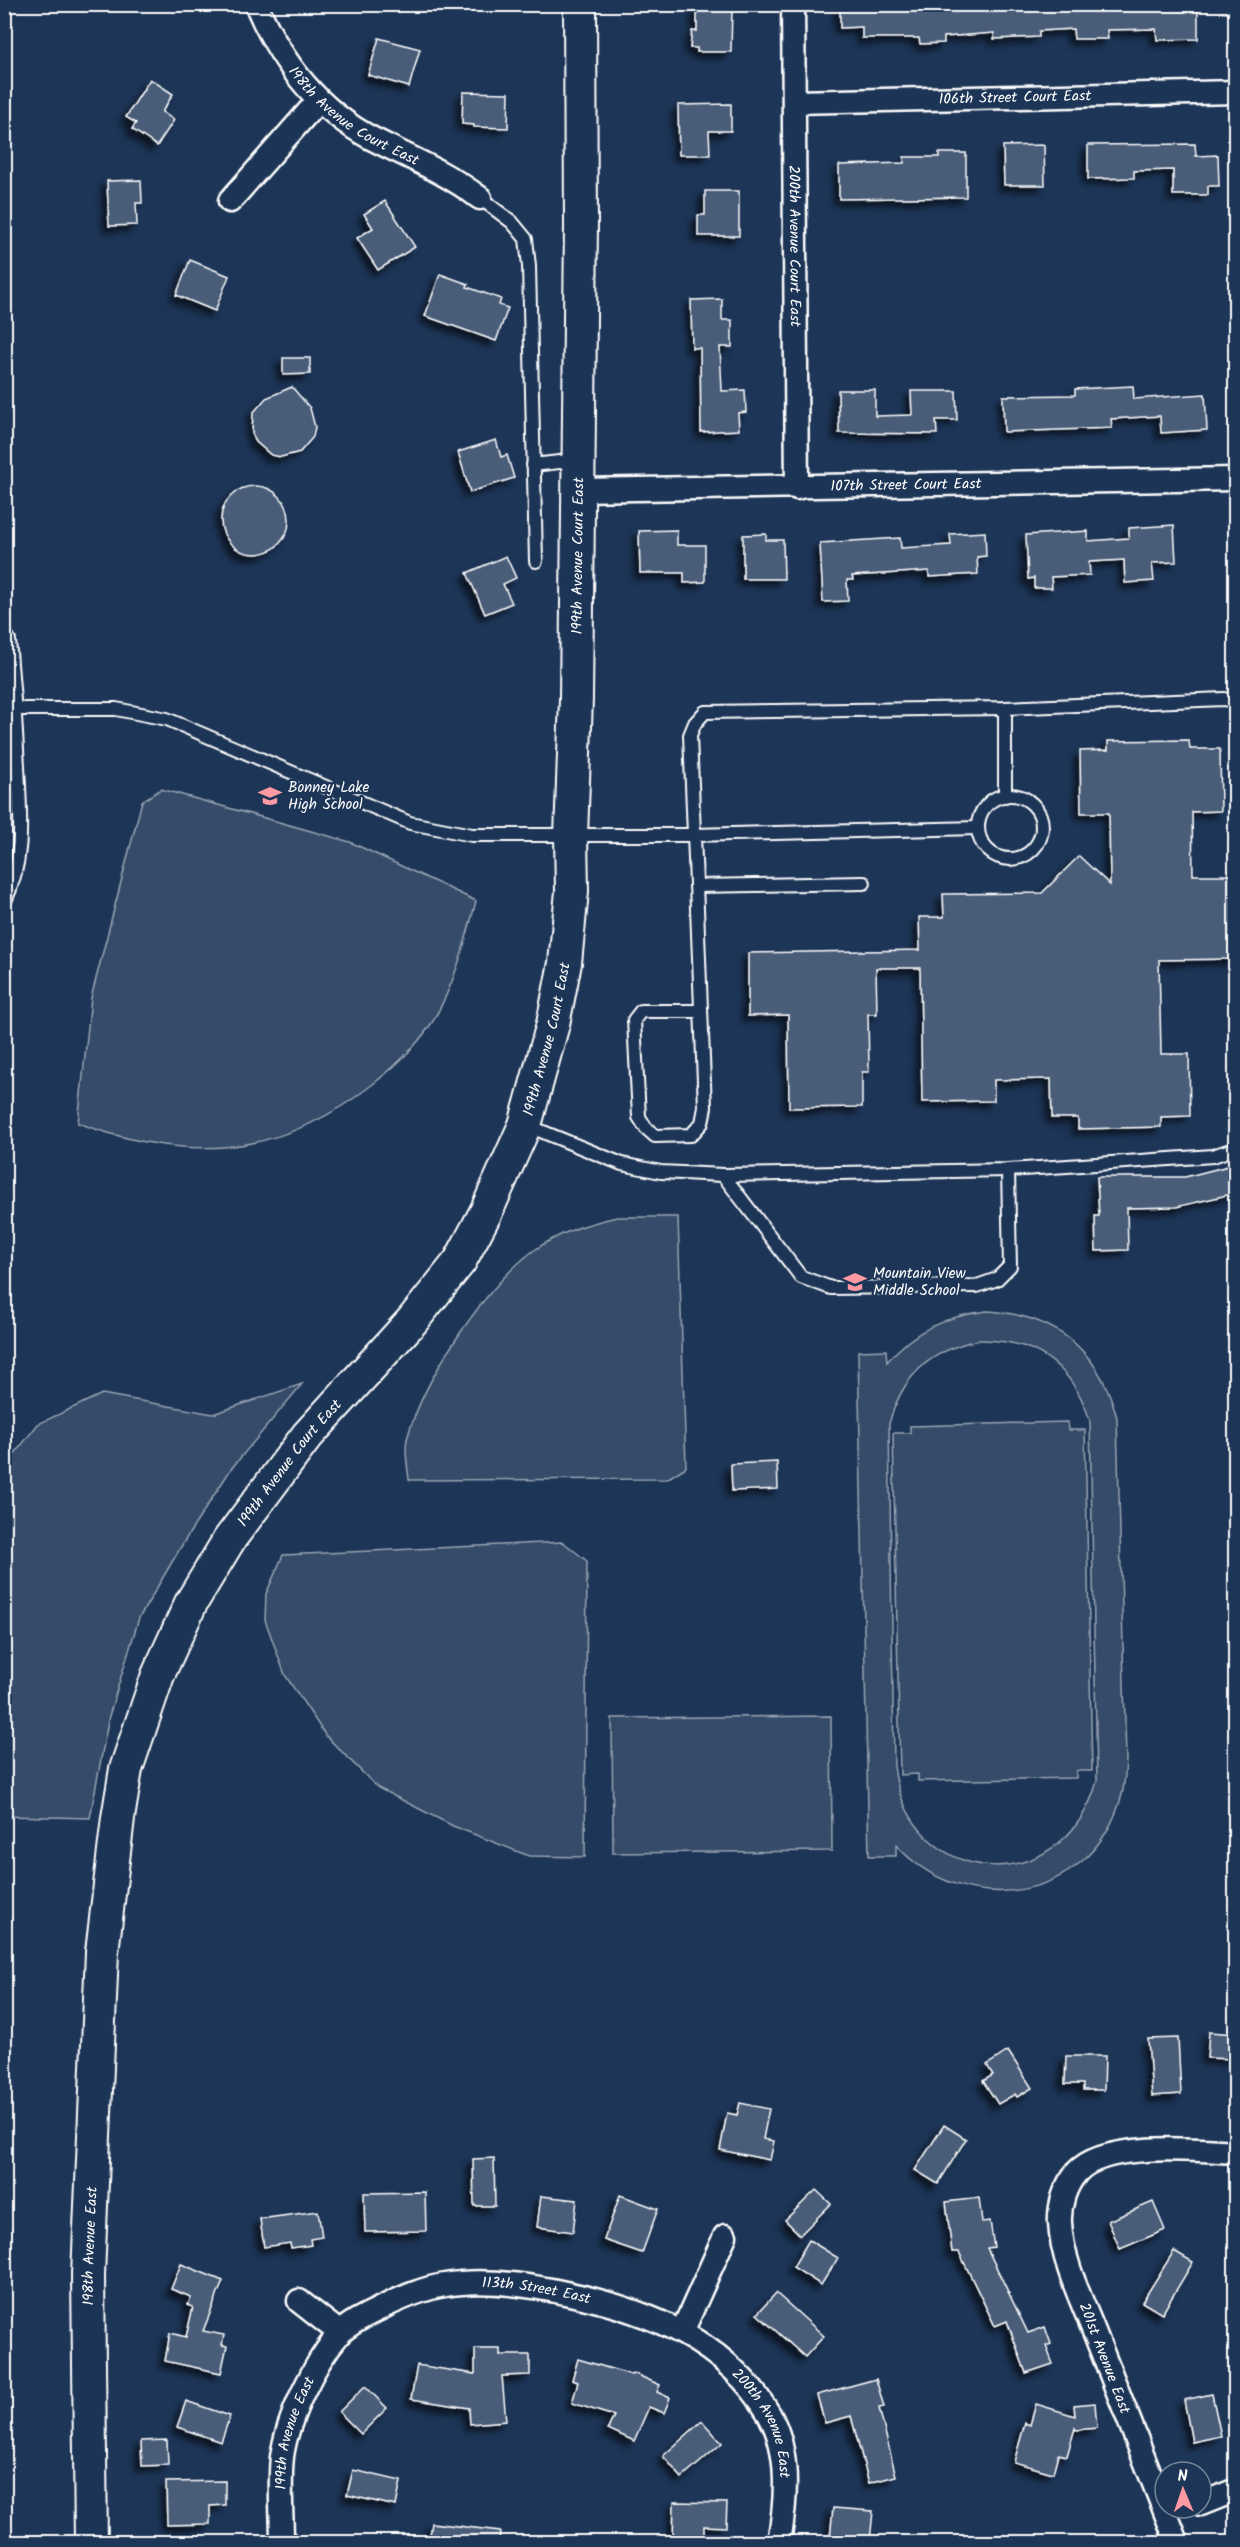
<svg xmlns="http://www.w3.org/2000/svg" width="1240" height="2547" viewBox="0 0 1240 2547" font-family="Kalam,sans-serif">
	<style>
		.green { fill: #364b69; stroke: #9aa5b4; stroke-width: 1.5; fill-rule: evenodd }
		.building { fill: #4a5d79; stroke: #fff; stroke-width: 1.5; filter: url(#shadow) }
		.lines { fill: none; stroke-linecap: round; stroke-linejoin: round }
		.service-casing { stroke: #fff; stroke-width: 16 }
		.minor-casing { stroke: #fff; stroke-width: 27 }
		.secondary-casing { stroke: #fff; stroke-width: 36 }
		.service { stroke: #1d3557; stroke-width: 12 }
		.minor { stroke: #1d3557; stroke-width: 22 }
		.secondary { stroke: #1d3557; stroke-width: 32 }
		.labels { text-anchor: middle; stroke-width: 4.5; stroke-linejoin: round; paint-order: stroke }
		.street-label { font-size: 15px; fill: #fff; stroke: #1d3557 }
		.poi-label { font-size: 15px; fill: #fff; stroke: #1d3557; text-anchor: start }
	</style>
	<defs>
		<filter id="shadow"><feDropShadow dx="-5.5" dy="5.5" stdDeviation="3" flood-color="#0009"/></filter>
	</defs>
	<rect width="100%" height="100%" fill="#1d3557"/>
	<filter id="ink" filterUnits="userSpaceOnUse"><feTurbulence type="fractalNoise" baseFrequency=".0167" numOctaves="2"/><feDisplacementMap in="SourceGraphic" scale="12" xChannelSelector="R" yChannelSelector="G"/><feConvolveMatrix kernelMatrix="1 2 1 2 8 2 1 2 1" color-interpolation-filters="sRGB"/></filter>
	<g filter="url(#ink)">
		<g class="green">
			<path d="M161 789 350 842 476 901C465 943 455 984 433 1021 417 1046 396 1066 373 1084 280 1158 187 1163 78 1123L91 998 142 801Z"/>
			<path d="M617 1217H678L686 1467 667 1479 409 1480C408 1468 404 1451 407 1439 423 1380 484 1288 533 1251 560 1232 586 1224 617 1217Z"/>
			<path d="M987 1311C1056 1315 1100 1351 1117 1418L1126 1760C1125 1774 1125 1788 1120 1801 1089 1903 964 1920 896 1845V1856H869L858 1351 886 1350 887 1362C914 1330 946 1316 987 1311ZM978 1340C1036 1339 1073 1366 1090 1421L1097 1781C1064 1902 909 1890 894 1766L889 1424C902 1376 929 1351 978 1340Z"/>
			<path d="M302 1384 231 1469 185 1540 139 1618 109 1716 90 1818 5 1816V1466L38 1424 102 1394 213 1414Z"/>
			<path d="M1068 1422 1069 1430H1085L1092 1771H1076V1778L918 1781V1774L900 1775 893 1433H910V1426Z"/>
			<path d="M563 1542 587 1561 585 1857 529 1856 453 1826 378 1788 326 1736 285 1675 265 1620 266 1594 283 1555Z"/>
			<path d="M831 1716 832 1851 613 1853 612 1718Z"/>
		</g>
		<g class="building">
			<path d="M962 4V7L1198 4V39L1157 40 1156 29 1107 30 1108 39H1074L1073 29 1039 31V37L994 39V33L944 37V43L920 44 919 38H862V27L840 28V5Z"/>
			<path d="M697 8H732L731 52H697V48H690L692 31H697Z"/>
			<path d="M379 38 420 49 409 87 368 75Z"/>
			<path d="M150 79 173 94 162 112 174 120 157 146 132 129 136 123 126 117Z"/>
			<path d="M463 92 509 93 508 128 474 127V125L462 124Z"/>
			<path d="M731 104V131H709L710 155H679L678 105Z"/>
			<path d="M1195 144 1196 156 1218 155 1219 186H1208V195H1173V170L1134 171V178L1088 179V145Z"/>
			<path d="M1044 145 1045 185H1004L1003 146Z"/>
			<path d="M939 153H966V197L839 199V165L904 163V157H939Z"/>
			<path d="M141 180 142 203H136L137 225 109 226 107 181Z"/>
			<path d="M705 191H739V236H698V215H705Z"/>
			<path d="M385 201 415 247 378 270 357 238 373 228 364 214Z"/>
			<path d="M190 260 229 276 215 311 176 295Z"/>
			<path d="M440 274 468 284 467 287 501 299 499 305 508 308 496 341 425 316Z"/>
			<path d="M722 299V320H732V347H720L722 391 745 390 746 412 738 413 739 430 701 432 700 348H692L691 300Z"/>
			<path d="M283 358H310V374L283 375Z"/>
			<path d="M1133 386 1134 399 1205 394 1207 430 1161 433 1160 416 1111 419 1112 428 1004 432 1003 396 1075 395V389Z"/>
			<path d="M292 387 310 408 315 427 313 437 300 452 281 457 271 455 256 442 252 433 253 413 266 398Z"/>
			<path d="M838 390H875V416L912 415 911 391H956L957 420H936L937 434 839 433Z"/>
			<path d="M496 440 501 457 507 455 514 478 470 492 458 452Z"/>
			<circle cx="255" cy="520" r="34"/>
			<path d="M1174 525 1176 562 1152 563 1154 581 1125 583 1124 560 1089 562 1090 575 1051 577 1052 588H1034V578L1028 579 1026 535 1088 531V541L1129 538V528Z"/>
			<path d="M677 530V545H705V582L684 583V573H640L639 531Z"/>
			<path d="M985 532 986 556 977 557 978 574 929 577V571L852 576 853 580H847L848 601 823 602 820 543 900 538 901 548 951 545 950 534Z"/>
			<path d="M766 534V540H783L784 579H743V535Z"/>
			<path d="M506 556 516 578 503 584 512 603 485 614 467 573Z"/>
			<path d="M1189 740 1190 749H1220L1221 811 1192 812 1193 875H1236V959L1159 960 1161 1054H1189L1190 1116 1161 1117V1127L1078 1129V1118H1052L1051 1079 994 1080V1101L922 1102 920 968H876L877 1014H868L869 1072H862V1107L789 1108 788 1015 748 1016V953L920 950 919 917H944L943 894 1042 893 1079 856 1110 885 1109 813H1081L1080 751 1108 750V741Z"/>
			<path d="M1232 1165 1236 1193 1176 1207 1127 1208 1128 1250 1096 1251 1095 1216H1099L1097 1177H1185Z"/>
			<path d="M777 1462 778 1489 732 1491 731 1464Z"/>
			<path d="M1209 2032 1236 2034V2059L1207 2058Z"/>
			<path d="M1178 2038 1181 2094 1152 2096 1148 2039Z"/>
			<path d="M1008 2051 1032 2088 1017 2097 1015 2094 998 2104 983 2081 993 2075 987 2065Z"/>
			<path d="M1066 2056H1105L1104 2090H1083V2084H1065Z"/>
			<path d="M740 2103 769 2109 763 2139 774 2141 770 2160 720 2150 727 2113 737 2115Z"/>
			<path d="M944 2125 966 2139 938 2184 915 2170Z"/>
			<path d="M494 2158 495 2206H474L473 2159Z"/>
			<path d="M816 2190 831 2204 800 2235 785 2220Z"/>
			<path d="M425 2192 426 2231 365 2232 364 2193Z"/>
			<path d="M620 2195 658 2209 642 2253 604 2240Z"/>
			<path d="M541 2196 577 2200 573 2232 537 2227Z"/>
			<path d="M979 2198 982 2222 990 2221 994 2247 987 2248 1028 2333 1045 2327 1051 2344 1046 2346 1053 2364 1026 2373 1007 2321 995 2326 959 2252H952L946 2202Z"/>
			<path d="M1153 2202 1165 2230 1120 2249 1108 2221Z"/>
			<path d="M318 2211 322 2237 310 2239 311 2245 291 2248 290 2243 264 2247 260 2219Z"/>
			<path d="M809 2240 838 2258 821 2285 793 2267Z"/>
			<path d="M1174 2251 1193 2262 1162 2314 1142 2302Z"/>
			<path d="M181 2264 223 2281 203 2331 224 2335 222 2345 227 2346 221 2373 165 2361 170 2333 186 2337 193 2307 188 2305 191 2297 171 2289Z"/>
			<path d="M776 2293 824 2336 805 2357 757 2314Z"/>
			<path d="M475 2349H500V2355H530V2375L502 2376 506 2421 470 2424 469 2408 411 2399 417 2365 475 2374Z"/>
			<path d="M578 2359 632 2375 633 2373 660 2385 657 2392 670 2398 664 2413 649 2407 634 2441 608 2429 614 2416 572 2403 578 2382 572 2380Z"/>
			<path d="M876 2379 884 2407 879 2408 896 2476 869 2483 851 2416 825 2423 817 2395Z"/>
			<path d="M365 2386 387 2408 361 2434 339 2412Z"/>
			<path d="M1212 2394 1221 2436 1192 2442 1184 2400Z"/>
			<path d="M186 2401 230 2416 221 2442 177 2427Z"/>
			<path d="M1095 2403 1097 2428 1076 2430 1075 2428 1067 2456 1058 2454 1053 2473 1014 2462 1025 2423 1030 2425 1036 2404 1075 2416 1074 2405Z"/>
			<path d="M702 2421 722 2443 682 2478 663 2456Z"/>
			<path d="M167 2440 168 2465 142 2466 141 2441Z"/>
			<path d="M353 2470 401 2481 396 2506 347 2495Z"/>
			<path d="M225 2481V2505L210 2506V2524L167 2525 166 2482Z"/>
			<path d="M674 2502 727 2503 726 2527 704 2526V2542H673Z"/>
			<path d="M833 2508 873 2511 870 2541 830 2538Z"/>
			<path d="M432 2523 500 2531 499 2542H429Z"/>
		</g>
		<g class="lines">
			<g class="service-casing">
				<g id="service">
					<path d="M480 198 512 222 526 239 529 266 536 561"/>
					<path d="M533 465 577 460"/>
					<path d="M4 631 9 640C13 682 16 724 18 766 20 812 26 860 4 903"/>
					<path d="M1005 708V796"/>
					<path d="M4 709H116L167 719 410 823 472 835H693L978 828"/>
					<circle cx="1010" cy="827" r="32"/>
					<path d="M696 886 864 883"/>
					<path d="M701 1011H641L634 1020 639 1117 646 1128 655 1136 691 1135 702 1123 705 1107 690 735 695 723 705 712 1005 708 1224 699 1236 702"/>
					<path d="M526 1125 622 1164 661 1172 723 1175 1008 1170 1213 1156 1236 1148"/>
					<path d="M723 1175 801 1277 831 1288 977 1286 997 1279 1010 1266 1008 1170"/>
				</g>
			</g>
			<g class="minor-casing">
				<g id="minor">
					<path id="s1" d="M256 4C280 60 317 109 371 138 410 158 444 171 480 198"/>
					<path id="s2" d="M793 4 797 488"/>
					<path id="s3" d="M795 102 1236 92"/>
					<path d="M230 201 318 101"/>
					<path id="s4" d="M578 490 1236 479"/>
					<path d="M299 2301 340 2333"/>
					<path d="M682 2332 725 2236"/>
					<path d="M1201 2504 1236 2490"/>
					<path id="s5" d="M282 2542C282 2515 279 2484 282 2457 287 2419 314 2363 339 2334 350 2322 371 2313 385 2306 404 2297 424 2288 445 2285 485 2278 530 2285 570 2294 649 2311 726 2342 769 2414 791 2452 786 2502 779 2542"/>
					<path d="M1177 2542C1150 2475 1124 2407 1097 2339 1083 2302 1062 2263 1060 2223 1059 2206 1065 2185 1077 2172 1105 2141 1196 2150 1236 2152"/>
				</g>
			</g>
			<g class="secondary-casing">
				<g id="secondary">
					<path id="s6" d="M91 2542 88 2275 102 1952 118 1818 126 1769 158 1675 191 1603 229 1540 307 1436 412 1321 460 1261 486 1212 525 1125 553 1024 565 963 572 891 571 836 576 699 581 225 580 4"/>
				</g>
			</g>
			<use href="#service" class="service"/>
			<use href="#minor" class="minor"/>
			<use href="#secondary" class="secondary"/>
		</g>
	</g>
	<defs>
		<g id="school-bare" transform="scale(1.8)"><path d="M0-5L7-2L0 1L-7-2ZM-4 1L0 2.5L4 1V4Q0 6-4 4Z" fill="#ff9aa2" stroke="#1d3557" stroke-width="2.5" paint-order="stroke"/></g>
	</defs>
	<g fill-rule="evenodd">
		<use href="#school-bare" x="270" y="796"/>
		<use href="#school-bare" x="855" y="1282"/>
	</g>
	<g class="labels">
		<g class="street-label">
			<text dy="5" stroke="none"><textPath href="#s3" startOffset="220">106th Street Court East</textPath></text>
			<text dy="5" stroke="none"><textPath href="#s1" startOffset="153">198th Avenue Court East</textPath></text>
			<text dy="5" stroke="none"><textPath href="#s2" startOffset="242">200th Avenue Court East</textPath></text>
			<text dy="5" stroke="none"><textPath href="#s4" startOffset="328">107th Street Court East</textPath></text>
			<text dy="5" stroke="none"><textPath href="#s6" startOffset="2115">199th Avenue Court East</textPath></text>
			<text dy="5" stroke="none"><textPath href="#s6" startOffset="1629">199th Avenue Court East</textPath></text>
			<text dy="5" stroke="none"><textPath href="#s6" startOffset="1125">199th Avenue Court East</textPath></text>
			<text dy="5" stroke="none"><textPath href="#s6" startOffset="296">198th Avenue East</textPath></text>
			<text dy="5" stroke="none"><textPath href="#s5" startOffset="432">113th Street East</textPath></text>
			<text transform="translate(1105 2358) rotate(69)" y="5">201st Avenue East</text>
			<text dy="5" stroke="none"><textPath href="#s5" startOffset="711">200th Avenue East</textPath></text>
			<text dy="5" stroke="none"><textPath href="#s5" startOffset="111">199th Avenue East</textPath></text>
		</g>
		<g class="poi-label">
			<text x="288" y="792">Bonney Lake<tspan x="288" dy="17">High School</tspan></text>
			<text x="873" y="1278">Mountain View<tspan x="873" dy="17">Middle School</tspan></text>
		</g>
	</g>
	<rect width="1240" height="2547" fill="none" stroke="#1d3557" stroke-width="24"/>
	<rect x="12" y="12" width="1216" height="2523" fill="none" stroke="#fff" stroke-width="2" filter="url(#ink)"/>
	<g transform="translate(1183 2490) rotate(358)"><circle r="28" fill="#1d3557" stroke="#77869a" stroke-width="1.5"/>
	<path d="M0-4.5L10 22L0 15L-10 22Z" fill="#ff9aa2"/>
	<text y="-9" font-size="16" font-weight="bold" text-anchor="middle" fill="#ffffff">N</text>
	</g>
</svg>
